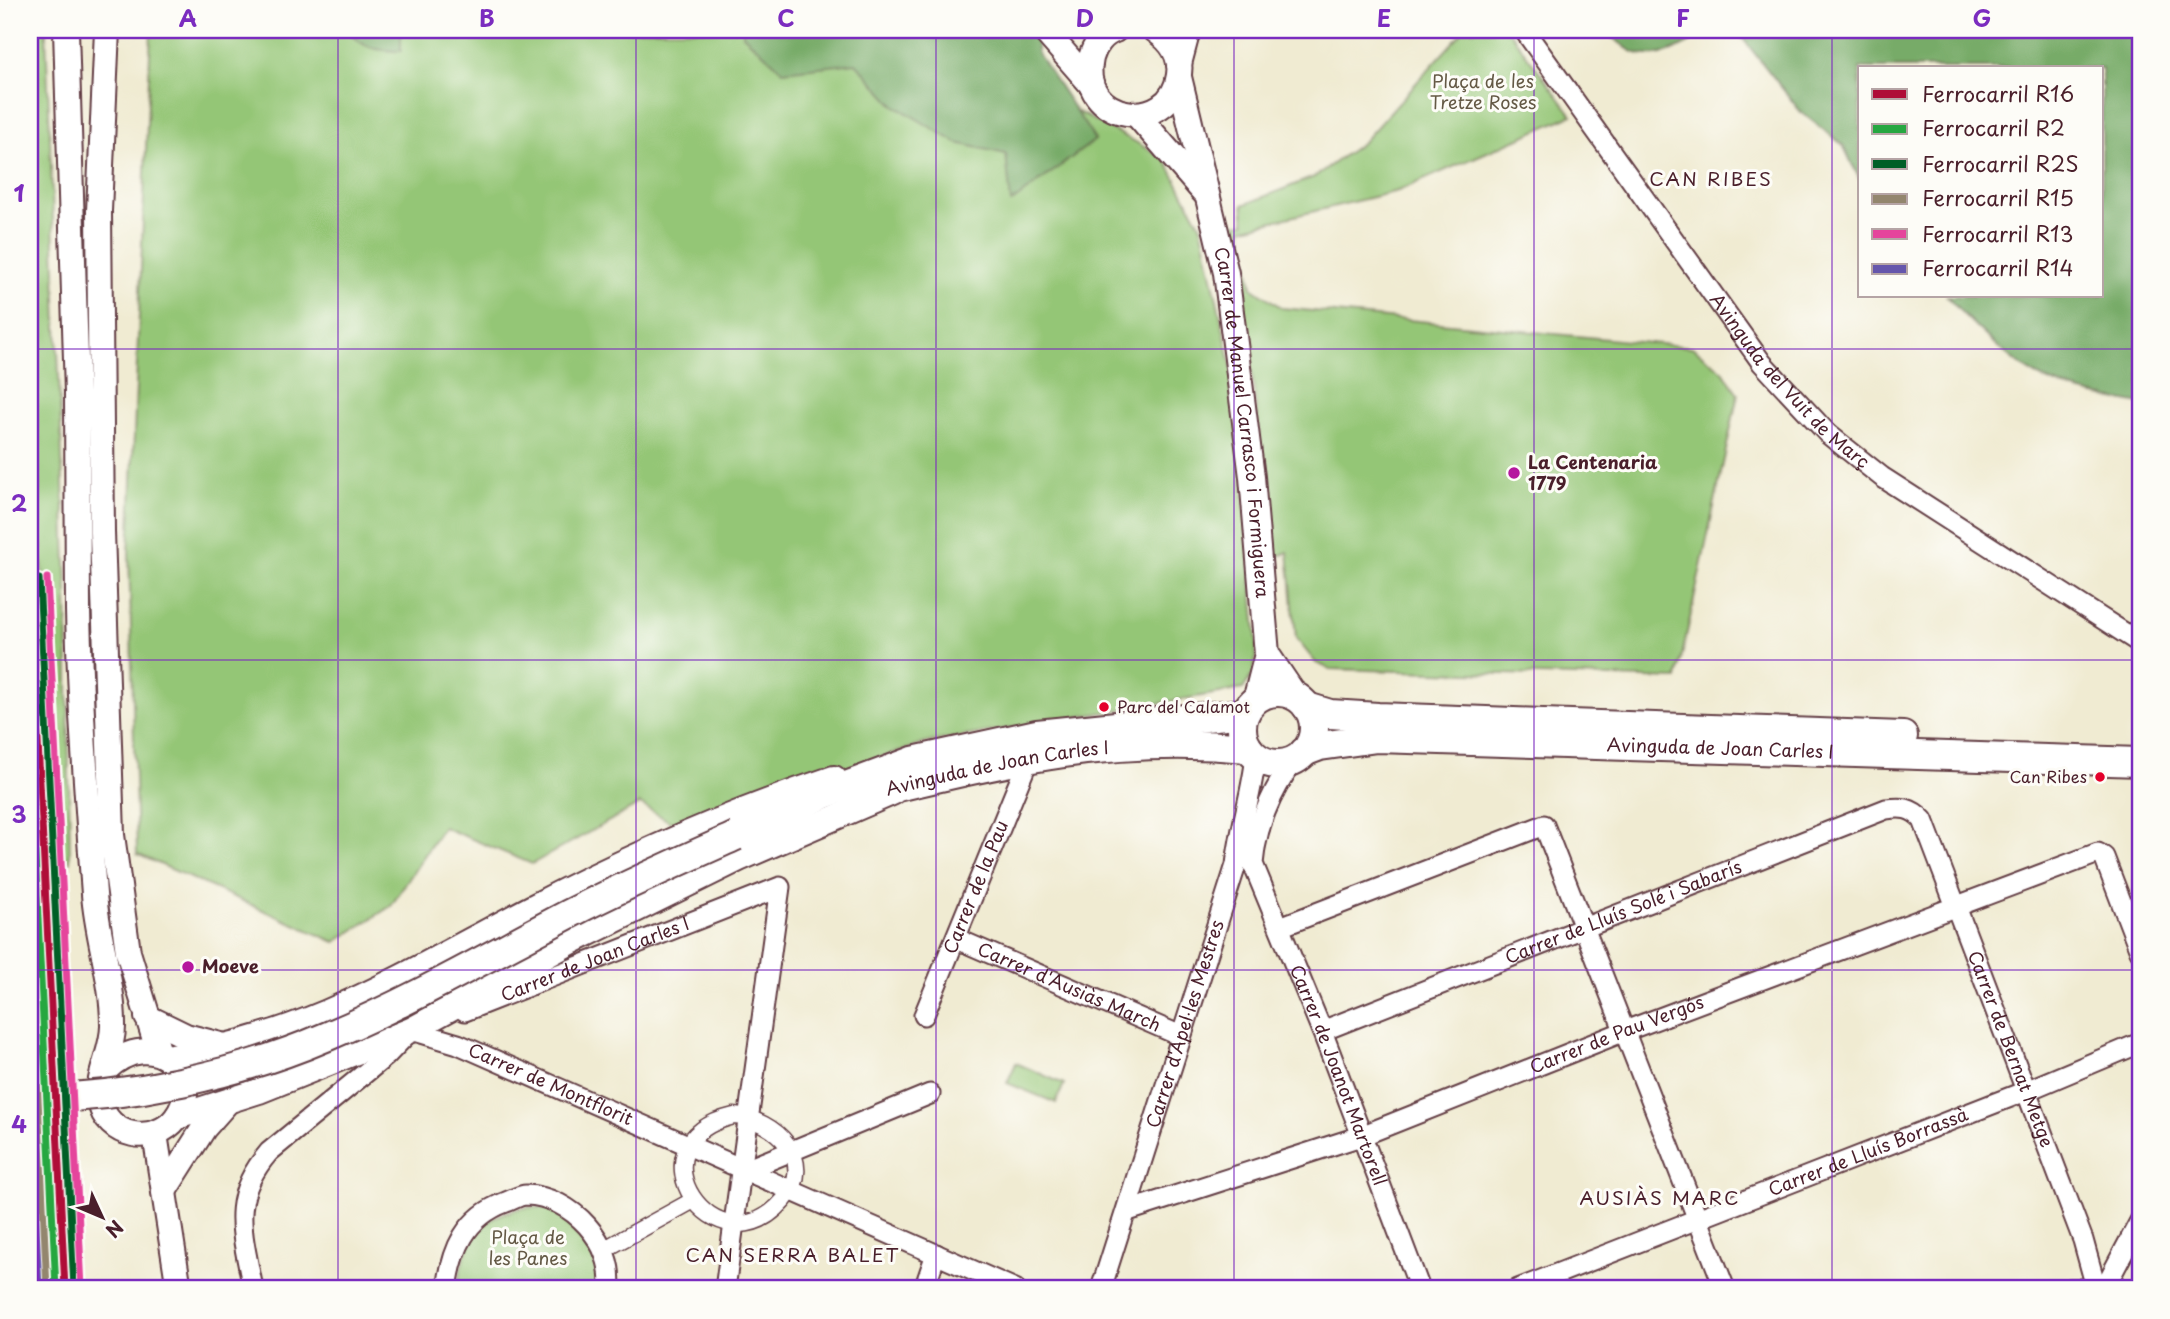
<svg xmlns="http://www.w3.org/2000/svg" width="2170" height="1319" viewBox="0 0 2170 1319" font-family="'Playpen Sans',sans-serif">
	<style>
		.green { fill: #94c676; stroke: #6f7250; stroke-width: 2 }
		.forest { fill: #77ab67; stroke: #606549; stroke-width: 2 }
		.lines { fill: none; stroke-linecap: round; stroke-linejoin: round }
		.pedestrian-casing { stroke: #633e44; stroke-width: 19 }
		.minor-casing { stroke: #633e44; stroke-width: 23 }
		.tertiary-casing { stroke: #633e44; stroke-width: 28 }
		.secondary-casing { stroke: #633e44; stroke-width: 32 }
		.pedestrian { stroke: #fff; stroke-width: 16 }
		.minor { stroke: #fff; stroke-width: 19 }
		.tertiary { stroke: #fff; stroke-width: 24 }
		.secondary { stroke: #fff; stroke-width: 28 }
		.secondary-bridge-casing { stroke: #633e44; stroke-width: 32; stroke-linecap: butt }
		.secondary-bridge { stroke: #fff; stroke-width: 28 }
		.rail-1-casing { stroke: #fdfcf7; stroke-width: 12 }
		.rail-2-casing { stroke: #fdfcf7; stroke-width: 12 }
		.rail-3-casing { stroke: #fdfcf7; stroke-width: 12 }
		.rail-4-casing { stroke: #fdfcf7; stroke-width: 12 }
		.rail-5-casing { stroke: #fdfcf7; stroke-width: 12 }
		.rail-6-casing { stroke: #fdfcf7; stroke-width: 12 }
		.rail-1 { stroke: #af0d38; stroke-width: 7 }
		.rail-2 { stroke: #26a741; stroke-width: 7 }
		.rail-3 { stroke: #005f27; stroke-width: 7 }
		.rail-4 { stroke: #93866e; stroke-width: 7 }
		.rail-5 { stroke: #e5449c; stroke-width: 7 }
		.rail-6 { stroke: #6556ac; stroke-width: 7 }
		.grid { fill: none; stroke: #7b2cbf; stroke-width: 2; stroke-opacity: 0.55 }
		.poi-dot { fill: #b5179e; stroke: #fdfcf7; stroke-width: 2.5 }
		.bus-dot { fill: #e4002b; stroke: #fdfcf7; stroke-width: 2.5 }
		.labels { text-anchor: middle; stroke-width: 6; stroke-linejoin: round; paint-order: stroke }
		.bus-label { font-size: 16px; fill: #4a1f2b; stroke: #fdfcf7; text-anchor: start }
		.park-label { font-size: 18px; fill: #645945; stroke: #fdfcf7 }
		.street-label { font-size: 18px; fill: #4a1f2b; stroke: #fdfcf7 }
		.poi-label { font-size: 18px; font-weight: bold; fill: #4a1f2b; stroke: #fdfcf7; text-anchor: start }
		.neighbourhood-label { font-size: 19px; letter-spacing: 2px; fill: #4a1f2b; stroke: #fdfcf7 }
		.neatline { fill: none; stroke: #7b2cbf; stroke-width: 2.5 }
		.grid-label { font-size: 23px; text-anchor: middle; font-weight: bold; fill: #7b2cbf }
	</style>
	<rect width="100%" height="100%" fill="#fdfcf7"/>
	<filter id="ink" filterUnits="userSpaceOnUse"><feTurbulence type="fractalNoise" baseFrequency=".0143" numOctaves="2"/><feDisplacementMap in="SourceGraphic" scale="14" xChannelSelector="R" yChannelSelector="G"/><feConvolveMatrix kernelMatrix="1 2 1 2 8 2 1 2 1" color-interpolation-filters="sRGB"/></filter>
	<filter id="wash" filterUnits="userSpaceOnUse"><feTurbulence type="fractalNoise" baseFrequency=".00686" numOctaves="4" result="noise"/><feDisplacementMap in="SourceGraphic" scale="28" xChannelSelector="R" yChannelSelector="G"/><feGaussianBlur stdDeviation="1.57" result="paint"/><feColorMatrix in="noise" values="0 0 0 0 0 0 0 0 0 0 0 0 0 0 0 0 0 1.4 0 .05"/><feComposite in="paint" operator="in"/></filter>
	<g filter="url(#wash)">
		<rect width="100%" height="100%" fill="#f0ebd2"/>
		<g class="green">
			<path d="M30 30H44L46 33 67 590 70 862 54 853 30 266Z"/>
			<path d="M151 30H920L1130 139 1165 159 1201 226 1232 369 1257 644 1254 672 1243 689 929 742 804 782 682 829 640 804 532 864 443 827 391 906 335 942 137 854 129 553Z"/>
			<path d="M1464 30H1508L1572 115 1398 191 1241 229 1252 287 1282 308 1692 347 1723 371 1738 394 1677 679 1330 669 1316 663 1296 638 1288 552 1274 558 1242 292 1228 224 1245 223 1243 205 1314 177 1363 142Z"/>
			<path d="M1016 1063 1064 1084 1056 1103 1007 1083Z"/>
			<path d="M530 1207C537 1208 546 1207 552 1209 583 1220 601 1260 596 1289H457C464 1241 479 1213 530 1207Z"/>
		</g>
		<g class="forest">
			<path d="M346 30H401V51C376 51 363 48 346 30Z"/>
			<path d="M743 30H1038L1037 52 1095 140 1011 203 1006 154 957 143 894 105 856 63 783 71 743 35Z"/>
			<path d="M1595 30H1710C1688 45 1654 66 1628 49 1616 40 1609 34 1595 30Z"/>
			<path d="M1736 30H2140V404C2105 397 2068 392 2036 375 2009 360 1966 319 1947 296H2102V68H1860V180L1843 145 1801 112Z"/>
		</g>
	</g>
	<g filter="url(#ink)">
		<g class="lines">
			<g class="pedestrian-casing">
				<g id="pedestrian">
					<path d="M734 1116C775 1119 818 1161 784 1200 717 1278 623 1142 734 1116Z"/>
					<path d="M605 1249 692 1201"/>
				</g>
			</g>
			<g class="minor-casing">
				<g id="minor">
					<path id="s1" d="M1524 30 1762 363 1828 434 1882 477 2140 643"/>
					<path id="s2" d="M1294 760C1271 792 1256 825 1253 864L1322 1031 1420 1289"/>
					<path d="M1280 927 1544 825 1725 1289"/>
					<path id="s3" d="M957 939 1181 1036"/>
					<path id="s4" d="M465 1011 780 887 725 1289"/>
					<path id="s5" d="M924 1015 1029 758"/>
					<path id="s6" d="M411 1030 458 1044 1015 1289"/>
					<path id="s7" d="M1322 1031 1886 809C1902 807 1911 807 1923 820L2083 1240 2094 1280"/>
					<path d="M743 1171 930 1094"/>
					<path id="s8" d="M1128 1211 1361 1136 1625 1031 2098 853 2104 857 2140 951"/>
					<path d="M2107 1283 2140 1221"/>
					<path d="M253 1289C243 1234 228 1199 269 1152L386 1056 408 1033"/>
					<path d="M447 1289C452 1250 465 1217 506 1202 512 1200 520 1195 526 1195 571 1196 616 1244 609 1289"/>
					<path d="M924 1289 936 1254"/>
					<path id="s9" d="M1101 1289 1236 865C1240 828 1252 793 1256 756"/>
					<path id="s10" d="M1518 1289 2026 1091 2140 1043"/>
					<path d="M2070 1289H2084"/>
				</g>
			</g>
			<g class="tertiary-casing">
				<g id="tertiary">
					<path d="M66 30C69 151 74 272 77 393 78 465 77 538 78 610 80 705 87 799 94 894 97 937 113 980 113 1024 114 1050 96 1076 100 1101 106 1138 155 1146 176 1118 206 1079 156 1021 105 1070"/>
					<path d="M107 30 99 211 102 532 112 835 128 952 159 1053"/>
					<path d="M1044 30 1091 84"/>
					<path d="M1115 30C1103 34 1094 46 1091 58 1076 121 1171 136 1179 75 1182 55 1171 41 1155 30"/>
					<path d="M1179 64 1188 30"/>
					<path id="s11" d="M1179 77 1226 273 1252 477 1267 654 1255 701"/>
					<path d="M1137 115 1203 191"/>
					<path d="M1267 654 1296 697"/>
					<path d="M147 1017 186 1036 221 1045"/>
					<path d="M166 1057C305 1039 407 973 527 910 626 858 729 813 834 778"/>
					<path d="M177 1117 259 1091 411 1030 571 942 739 859 892 793"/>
					<path d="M155 1134 179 1289"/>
					<path d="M164 1191 204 1128 227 1102"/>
				</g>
			</g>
			<g class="secondary-casing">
				<g id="secondary">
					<circle cx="1278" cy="728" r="36"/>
					<path d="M1307 707 1330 714 1378 717 1903 736"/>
					<path id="s12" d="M1304 752 1320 746 1377 738 2140 762"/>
					<path id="s13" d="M869 794C1002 762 1109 735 1248 748"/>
					<path d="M736 836 822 795 913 761 1037 734 1245 713"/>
				</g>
			</g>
			<use href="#pedestrian" class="pedestrian"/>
			<use href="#minor" class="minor"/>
			<use href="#tertiary" class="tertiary"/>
			<use href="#secondary" class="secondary"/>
			<g class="secondary-bridge-casing">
				<path id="secondary-bridge" d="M30 1099C131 1097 235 1076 328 1036 411 1001 489 956 569 914 623 886 680 861 736 836"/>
			</g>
			<use href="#secondary-bridge" class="secondary-bridge"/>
			<g class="rail-1-casing">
				<path id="rail-1" d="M30 579 65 1289"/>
			</g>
			<g class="rail-2-casing">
				<path id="rail-2" d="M30 752 56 1289"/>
			</g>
			<g class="rail-3-casing">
				<path id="rail-3" d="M39 579 74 1289"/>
			</g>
			<g class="rail-4-casing">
				<path id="rail-4" d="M30 929 47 1289"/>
			</g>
			<g class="rail-5-casing">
				<path id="rail-5" d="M47 578 82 1288"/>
			</g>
			<g class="rail-6-casing">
				<path id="rail-6" d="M30 1107 39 1289"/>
			</g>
			<use href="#rail-1" class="rail-1"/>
			<use href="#rail-2" class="rail-2"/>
			<use href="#rail-3" class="rail-3"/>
			<use href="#rail-4" class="rail-4"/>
			<use href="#rail-5" class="rail-5"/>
			<use href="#rail-6" class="rail-6"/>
		</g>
	</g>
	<path class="grid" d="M338 30V1289M636 30V1289M936 30V1289M1234 30V1289M1534 30V1289M1832 30V1289M30 349H2140M30 660H2140M30 970H2140"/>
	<g class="poi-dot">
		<circle cx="1514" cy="473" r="7"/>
		<circle cx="188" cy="967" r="7"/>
	</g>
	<g class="bus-dot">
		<circle cx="1104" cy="707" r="6"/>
		<circle cx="2100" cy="777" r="6"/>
	</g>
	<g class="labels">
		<g class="bus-label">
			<text x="1117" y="713">Parc del Calamot</text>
			<text x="2087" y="783" text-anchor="end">Can Ribes</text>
		</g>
		<g class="park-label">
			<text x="1483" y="88">Plaça de les<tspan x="1483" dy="21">Tretze Roses</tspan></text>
			<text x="528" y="1244">Plaça de<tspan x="528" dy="21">les Panes</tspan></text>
		</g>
		<g class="street-label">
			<text dy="6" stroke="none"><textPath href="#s1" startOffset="441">Avinguda del Vuit de Març</textPath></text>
			<text dy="6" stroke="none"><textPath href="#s11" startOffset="352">Carrer de Manuel Carrasco i Formiguera</textPath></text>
			<text dy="6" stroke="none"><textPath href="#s12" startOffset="418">Avinguda de Joan Carles I</textPath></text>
			<text dy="6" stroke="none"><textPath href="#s13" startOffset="131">Avinguda de Joan Carles I</textPath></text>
			<text dy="6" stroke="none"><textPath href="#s5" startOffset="138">Carrer de la Pau</textPath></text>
			<text dy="6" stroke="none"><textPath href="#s7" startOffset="324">Carrer de Lluís Solé i Sabarís</textPath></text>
			<text dy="6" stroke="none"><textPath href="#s4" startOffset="140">Carrer de Joan Carles I</textPath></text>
			<text dy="6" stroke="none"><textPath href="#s3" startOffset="122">Carrer d'Ausiàs March</textPath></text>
			<text dy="6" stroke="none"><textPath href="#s9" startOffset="278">Carrer d'Apel·les Mestres</textPath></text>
			<text dy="6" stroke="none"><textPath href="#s8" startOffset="520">Carrer de Pau Vergós</textPath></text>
			<text dy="6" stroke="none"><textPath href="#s7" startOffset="892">Carrer de Bernat Metge</textPath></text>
			<text dy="6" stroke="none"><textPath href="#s2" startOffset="341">Carrer de Joanot Martorell</textPath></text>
			<text dy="6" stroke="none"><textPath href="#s6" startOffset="150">Carrer de Montflorit</textPath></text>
			<text dy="6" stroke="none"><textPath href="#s10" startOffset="376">Carrer de Lluís Borrassà</textPath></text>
		</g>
		<g class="poi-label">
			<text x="1528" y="469">La Centenaria<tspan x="1528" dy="21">1779</tspan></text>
			<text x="202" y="973">Moeve</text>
		</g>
		<g class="neighbourhood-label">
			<text x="1711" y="186">CAN RIBES</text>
			<text x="1660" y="1205">AUSIÀS MARC</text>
			<text x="793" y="1262">CAN SERRA BALET</text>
		</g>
	</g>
	<rect width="2170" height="1319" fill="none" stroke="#fdfcf7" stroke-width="77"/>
	<rect x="1858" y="66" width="245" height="231" fill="#fdfcf7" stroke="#b5a4a5" stroke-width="2"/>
	<rect x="1872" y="89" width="35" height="10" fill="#af0d38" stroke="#b5a4a5" stroke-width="2"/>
	<text x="1922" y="102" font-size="21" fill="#4a1f2b">Ferrocarril R16</text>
	<rect x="1872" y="124" width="35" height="10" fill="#26a741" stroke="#b5a4a5" stroke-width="2"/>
	<text x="1922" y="136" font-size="21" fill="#4a1f2b">Ferrocarril R2</text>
	<rect x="1872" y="159" width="35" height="10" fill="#005f27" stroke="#b5a4a5" stroke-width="2"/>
	<text x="1922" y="172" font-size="21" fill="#4a1f2b">Ferrocarril R2S</text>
	<rect x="1872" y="194" width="35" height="10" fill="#93866e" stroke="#b5a4a5" stroke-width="2"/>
	<text x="1922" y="206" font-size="21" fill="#4a1f2b">Ferrocarril R15</text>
	<rect x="1872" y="229" width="35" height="10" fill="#e5449c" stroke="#b5a4a5" stroke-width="2"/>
	<text x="1922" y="242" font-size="21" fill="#4a1f2b">Ferrocarril R13</text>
	<rect x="1872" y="264" width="35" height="10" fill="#6556ac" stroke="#b5a4a5" stroke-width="2"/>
	<text x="1922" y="276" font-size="21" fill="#4a1f2b">Ferrocarril R14</text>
	<g transform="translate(102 1217) rotate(134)" stroke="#fdfcf7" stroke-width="5" paint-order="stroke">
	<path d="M0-5L12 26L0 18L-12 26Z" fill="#4a1f2b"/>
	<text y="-10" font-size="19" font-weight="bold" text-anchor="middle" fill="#4a1f2b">N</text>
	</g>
	<rect x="38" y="38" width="2094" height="1242" class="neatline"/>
	<g class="grid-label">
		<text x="188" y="27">A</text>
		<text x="487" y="27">B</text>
		<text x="786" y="27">C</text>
		<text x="1085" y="27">D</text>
		<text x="1384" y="27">E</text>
		<text x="1683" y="27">F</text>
		<text x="1982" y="27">G</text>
		<text x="19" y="202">1</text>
		<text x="19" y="512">2</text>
		<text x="19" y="823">3</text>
		<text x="19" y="1133">4</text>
	</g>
</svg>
